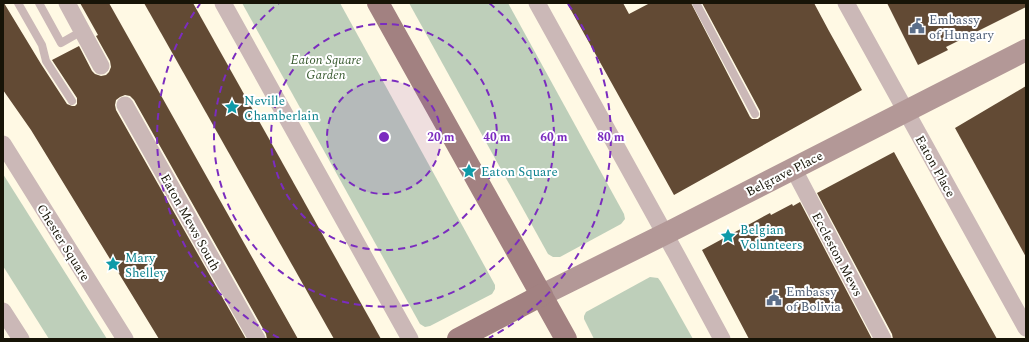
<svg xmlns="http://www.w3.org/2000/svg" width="1029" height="342" viewBox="0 0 1029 342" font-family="Spectral,serif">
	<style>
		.green { fill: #becfba }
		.building { fill: #624a34 }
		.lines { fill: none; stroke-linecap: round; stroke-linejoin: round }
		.lane { stroke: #cbb8b7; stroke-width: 8 }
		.street { stroke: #cbb8b7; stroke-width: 17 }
		.secondary { stroke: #b39897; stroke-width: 22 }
		.primary { stroke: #a28181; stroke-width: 22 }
		.ring { fill: none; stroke: #7b2cbf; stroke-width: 2; stroke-dasharray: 7 5 }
		.labels { text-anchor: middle; stroke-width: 4; stroke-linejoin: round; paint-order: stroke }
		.service-label { font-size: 13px; fill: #4e5e75; stroke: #fff; text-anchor: start }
		.park-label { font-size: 13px; font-style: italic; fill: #3b5c32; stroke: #fff }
		.culture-label { font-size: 13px; fill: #0d838f; stroke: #fff; text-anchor: start }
		.street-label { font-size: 13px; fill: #171407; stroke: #fff }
		.centre { fill: #7b2cbf; stroke: #fff; stroke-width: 2 }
		.ring-label { font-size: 12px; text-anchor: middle; font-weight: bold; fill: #7b2cbf; stroke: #fff; stroke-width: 4; stroke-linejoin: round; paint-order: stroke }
	</style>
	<rect width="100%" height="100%" fill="#fff9e4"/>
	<g class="green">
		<path d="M242 3H340L495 285V289L492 294 430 326 425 327 420 324Z"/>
		<path d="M409 3H508L624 214 625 219 621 224 560 257H553L548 254Z"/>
		<path d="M3 174 107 339H49L3 266Z"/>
		<path d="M650 277 658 278 661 282 693 339H594L584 319V316L586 312Z"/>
	</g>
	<g class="building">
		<path d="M3 3H4L41 64 67 104 72 106H75L77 104V98L52 60 79 46 92 71 95 74 101 76 106 75 109 72 111 67 110 61 96 36 98 35 80 3H109L298 339H267L266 334 134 100 130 96 125 95 120 97 116 100 115 105 116 110 246 339H159L31 130 3 90Z"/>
		<path d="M144 3H193L381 339H334Z"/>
		<path d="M567 3H623L629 14 650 3H691L750 117 752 119H758L760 117V111L702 3H814L829 31 862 90 674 195Z"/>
		<path d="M887 3H1026V7L946 47 948 50 918 65Z"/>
		<path d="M1026 86V257L955 128Z"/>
		<path d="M894 152 942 240 997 339H893L892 334 817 193Z"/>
		<path d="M800 202 872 339H749L702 250 770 213 771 215 792 204 793 206Z"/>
	</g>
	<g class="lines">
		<g class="lane">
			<path d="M18 3 42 45 46 61 72 101"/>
			<path d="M39 3 61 43 82 31"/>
			<path d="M696 3 755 114"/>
		</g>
		<g class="street">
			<path d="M67 3 101 66"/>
			<path d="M223 3 410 339"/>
			<path d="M537 3 675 252 722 339"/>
			<path d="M846 3 1026 328"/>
			<path d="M125 105 257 339"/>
			<path d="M3 144 125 339"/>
			<path d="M793 168 883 339"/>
			<path d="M3 311 21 339"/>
		</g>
		<path class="secondary" d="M542 295 673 230 1026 50"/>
		<g class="primary">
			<path d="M378 3 566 339"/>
			<path d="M458 339 542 295"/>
		</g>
	</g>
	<circle cx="384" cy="137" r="57" fill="#7b2cbf" fill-opacity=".12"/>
	<g class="ring">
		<circle cx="384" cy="137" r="57"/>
		<circle cx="384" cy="137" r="113"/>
		<path d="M489 3A170 170 0 1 1 279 3"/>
		<path d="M279 338A227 227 0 0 1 200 4M568 4A227 227 0 0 1 489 338"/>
	</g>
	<defs>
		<g id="civic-bare" transform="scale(1.2)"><path d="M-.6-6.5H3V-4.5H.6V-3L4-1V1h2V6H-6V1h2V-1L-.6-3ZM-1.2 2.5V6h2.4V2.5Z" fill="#5c6f8a" stroke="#fff" stroke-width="2.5" paint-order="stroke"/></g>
		<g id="sight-bare" transform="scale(1.2)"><path d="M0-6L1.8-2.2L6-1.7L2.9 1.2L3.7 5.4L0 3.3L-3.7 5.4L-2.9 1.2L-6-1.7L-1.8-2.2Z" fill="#0f9aa8" stroke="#fff" stroke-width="2.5" paint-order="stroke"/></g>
	</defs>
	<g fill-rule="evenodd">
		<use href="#civic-bare" x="917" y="26"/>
		<use href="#sight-bare" x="232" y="107"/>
		<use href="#sight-bare" x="469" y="171"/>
		<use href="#sight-bare" x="728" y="236"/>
		<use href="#sight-bare" x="113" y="264"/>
		<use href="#civic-bare" x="774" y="298"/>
	</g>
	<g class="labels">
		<g class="service-label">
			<text x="929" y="24">Embassy<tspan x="929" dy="15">of Hungary</tspan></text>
			<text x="786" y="296">Embassy<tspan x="786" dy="15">of Bolivia</tspan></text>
		</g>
		<g class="park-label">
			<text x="326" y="64">Eaton Square<tspan x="326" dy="15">Garden</tspan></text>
		</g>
		<g class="culture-label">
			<text x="244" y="105">Neville<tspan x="244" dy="15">Chamberlain</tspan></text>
			<text x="481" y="176">Eaton Square</text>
			<text x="740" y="234">Belgian<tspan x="740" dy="15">Volunteers</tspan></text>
			<text x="125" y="262">Mary<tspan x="125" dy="15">Shelley</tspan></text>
		</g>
		<g class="street-label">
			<text transform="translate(936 166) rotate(61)" y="5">Eaton Place</text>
			<text transform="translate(784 173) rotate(-27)" y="5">Belgrave Place</text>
			<text transform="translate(191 222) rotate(61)" y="5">Eaton Mews South</text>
			<text transform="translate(64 242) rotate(58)" y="5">Chester Square</text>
			<text transform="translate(838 254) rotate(62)" y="5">Eccleston Mews</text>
		</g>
	</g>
	<circle cx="384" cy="137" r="6" class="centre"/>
	<g class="ring-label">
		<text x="441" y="141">20 m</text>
		<text x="497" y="141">40 m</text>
		<text x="554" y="141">60 m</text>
		<text x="611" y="141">80 m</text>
	</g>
	<rect width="1029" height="342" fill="none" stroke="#171407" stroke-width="8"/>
</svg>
